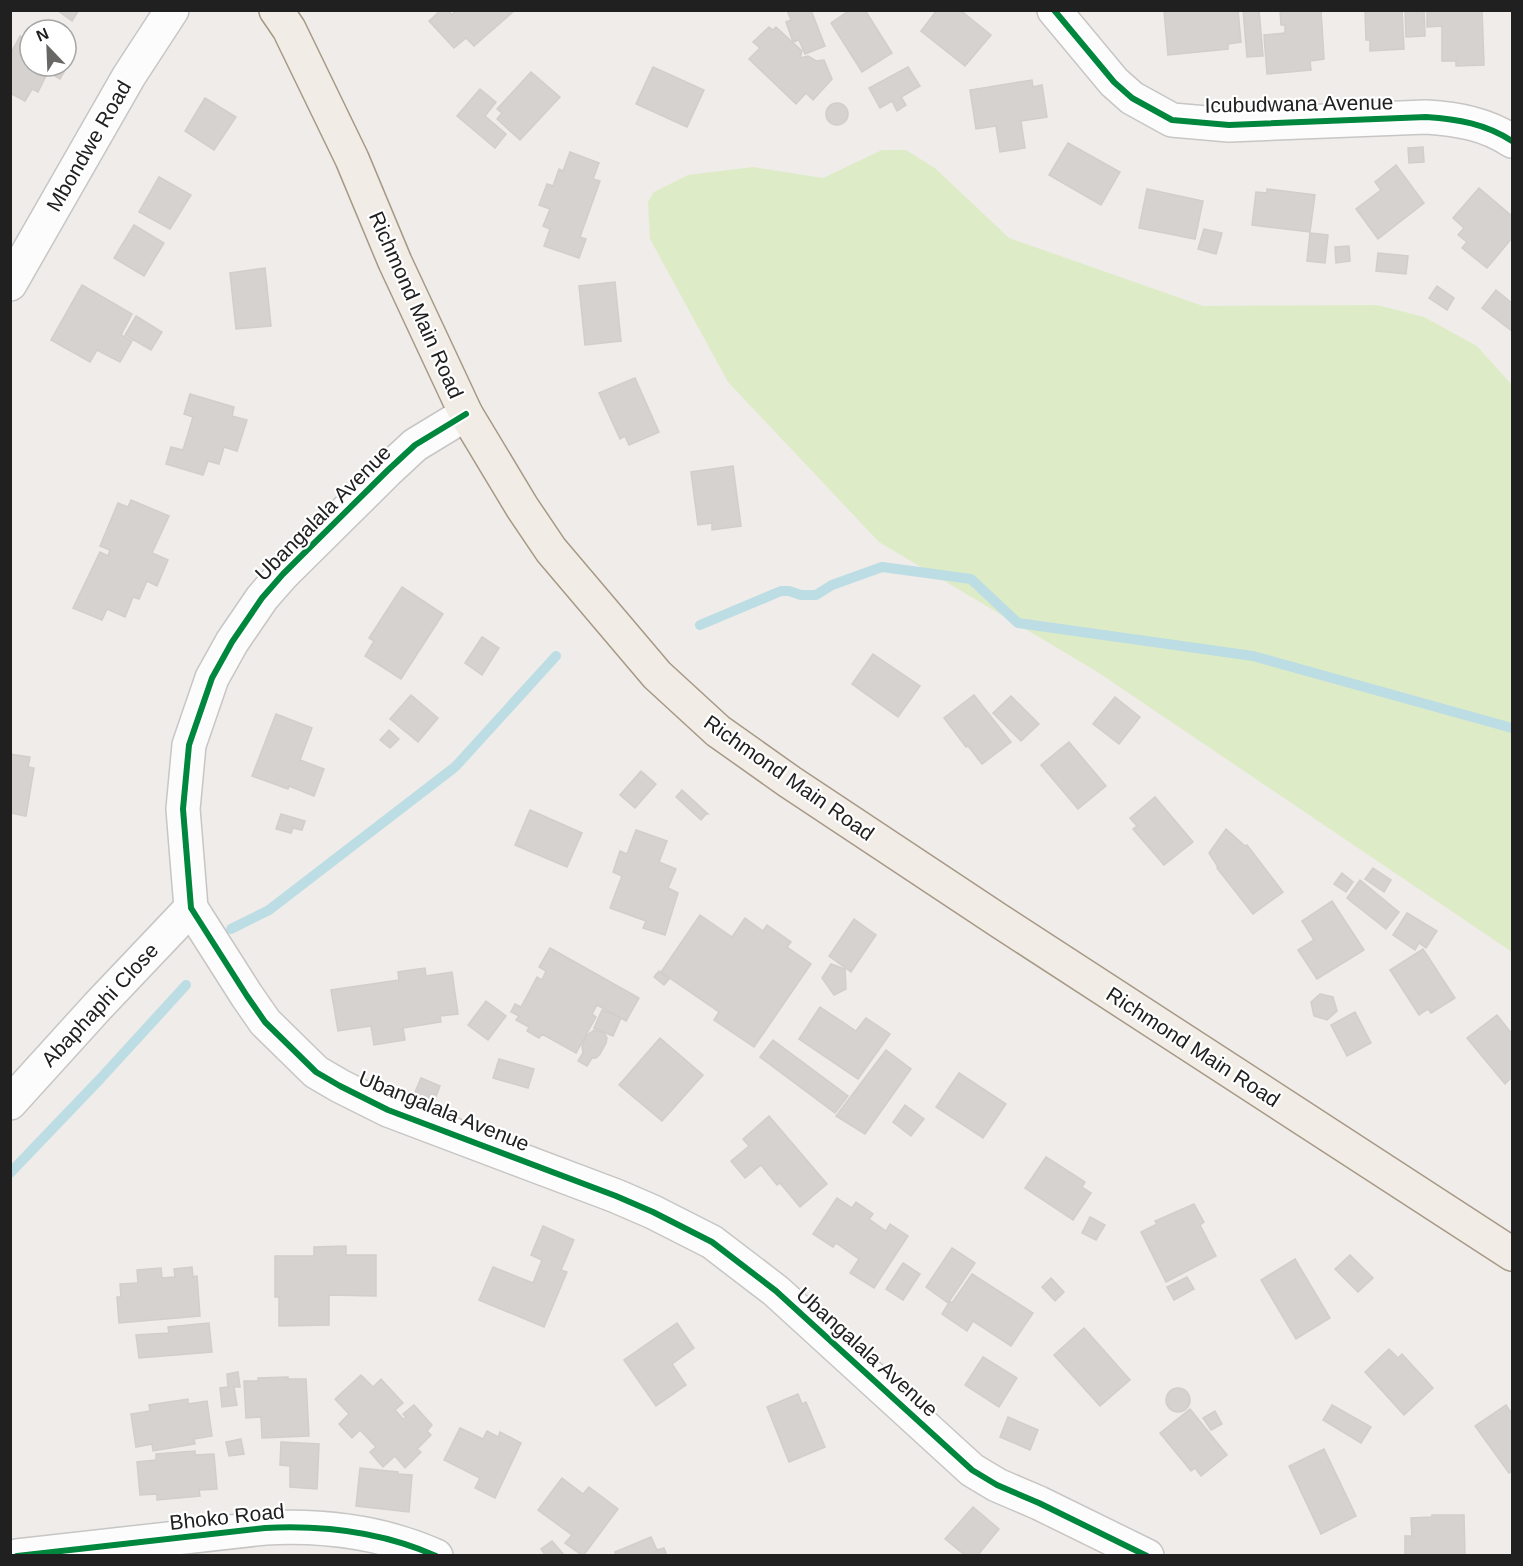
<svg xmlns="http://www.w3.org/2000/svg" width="1523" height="1566" viewBox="0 0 1523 1566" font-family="Helvetica,sans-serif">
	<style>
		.grass { fill: #ddecc7 }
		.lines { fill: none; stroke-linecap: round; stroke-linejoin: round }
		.stream { stroke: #bcdde3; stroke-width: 10 }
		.building { fill: #d6d2d0; stroke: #d2ceca; stroke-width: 1.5 }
		.minor-casing { stroke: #c7c6c5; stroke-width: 36 }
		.major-casing { stroke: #a69985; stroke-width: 36 }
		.minor { stroke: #fdfcfc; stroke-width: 33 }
		.major { stroke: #f2ece6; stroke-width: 33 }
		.cycleway-casing { stroke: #fff; stroke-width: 10 }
		.cycleway { stroke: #00873e; stroke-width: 6 }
		.labels { text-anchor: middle; stroke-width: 4.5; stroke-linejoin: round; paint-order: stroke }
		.street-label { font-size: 21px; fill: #202020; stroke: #fff }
	</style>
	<rect width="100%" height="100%" fill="#efece9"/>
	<path class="grass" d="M882 150H906L936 169 1009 238 1203 306 1377 305 1424 317 1477 346 1512 385V952L1096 671 879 542 728 382 650 239 648 202 654 192 688 175 753 167 823 178Z"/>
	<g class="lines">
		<g class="stream">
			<path d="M700 625 781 591H789L801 595H816L832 585 882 567 971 579 1018 623 1253 656 1512 728"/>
			<path d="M231 929 269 910 455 767 556 656"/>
			<path d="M10 1173 101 1078 186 985"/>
		</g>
	</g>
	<g class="building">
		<path d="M57 10H79L72 21Z"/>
		<path d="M441 10H448L452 15 456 10H515L474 46 466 38 454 48 429 21Z"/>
		<path d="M787 10H811L825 46 805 54 799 40 793 42 786 22 791 20Z"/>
		<path d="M850 10H865L892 53 862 72 831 23Z"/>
		<path d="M937 10H960L991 35 965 66 921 31Z"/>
		<path d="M1164 10H1238L1241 42 1228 44V49L1168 55Z"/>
		<path d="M1243 10H1259L1263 56 1247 57Z"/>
		<path d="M1280 10H1321L1324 59 1310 61 1311 70 1267 74 1264 35 1285 33V25H1281Z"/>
		<path d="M1365 10H1402L1404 49 1370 51V40H1366Z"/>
		<path d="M1405 10H1424L1425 36 1406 37Z"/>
		<path d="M1427 10H1482L1484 65 1456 66V61H1442V26L1427 27Z"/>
		<path d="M769 27 773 30 776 27 802 51 800 58 808 56 816 61 824 60 832 79 813 100 806 93 796 104 749 59 760 48 753 42Z"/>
		<path d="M20 36 30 42V66H66V61L69 63 60 79 48 72 38 92 32 89 25 101 10 93V55Z"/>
		<path d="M653 67 704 90 687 127 636 104Z"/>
		<path d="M908 67 920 86 901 97 906 105 897 111 892 101 880 108 869 88Z"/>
		<path d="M531 72 560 97 520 140 497 119 502 113 497 109Z"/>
		<path d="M1032 80 1033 87 1042 85 1047 117 1021 121 1025 148 1000 152 996 126 976 129 970 90Z"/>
		<path d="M480 89 496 102 485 116 506 134 495 148 457 116Z"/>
		<path d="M205 98 236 117 214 150 185 131Z"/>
		<circle cx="837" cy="114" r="11"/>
		<path d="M1068 143 1120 172 1101 205 1049 175Z"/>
		<path d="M1423 147 1424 162 1409 163 1408 148Z"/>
		<path d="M570 152 599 163 593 179 600 181 580 237 586 239 579 258 544 246 550 229 543 226 550 209 539 205 547 184 553 186 559 169 563 171Z"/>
		<path d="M1396 165 1424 203 1378 239 1356 209 1381 190 1375 182Z"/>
		<path d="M159 177 191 195 170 229 139 212Z"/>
		<path d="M1479 188 1512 216V238L1487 268 1462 248 1467 242 1458 235 1464 228 1453 218Z"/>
		<path d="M1147 189 1203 201 1195 239 1139 228Z"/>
		<path d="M1267 189 1315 195 1310 232 1252 225 1256 192 1267 193Z"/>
		<path d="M134 225 164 243 144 276 114 258Z"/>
		<path d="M1204 229 1222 233 1216 254 1198 249Z"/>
		<path d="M1310 233 1328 235 1325 263 1307 261Z"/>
		<path d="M1349 246 1350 261 1336 263 1335 247Z"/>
		<path d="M1378 253 1408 256 1406 274 1376 271Z"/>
		<path d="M265 268 271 326 236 329 230 273Z"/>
		<path d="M615 282 621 341 585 345 579 286Z"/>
		<path d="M82 285 132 314 121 335 132 341 120 362 97 350 90 362 51 340Z"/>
		<path d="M1437 286 1454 298 1447 310 1429 298Z"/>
		<path d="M1496 290 1512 303V331L1482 308Z"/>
		<path d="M136 316 162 332 151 350 125 335Z"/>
		<path d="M635 378 659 432 629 445 625 436 620 439 599 393Z"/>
		<path d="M190 394 234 407 232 416 247 420 237 451 224 447 219 464 208 461 203 475 166 464 171 447 183 450 193 417 184 414Z"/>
		<path d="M733 466 741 526 712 530V523L698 525 691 472Z"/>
		<path d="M131 500 169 516 152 553 168 560 157 586 147 581 139 599 133 597 125 617 107 609 102 620 73 608 100 552 108 556 110 550 100 546 118 503 128 507Z"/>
		<path d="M402 587 443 614 401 679 365 656 374 641 369 638Z"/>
		<path d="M482 637 499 648 482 675 465 663Z"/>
		<path d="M873 654 920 686 898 717 852 684Z"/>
		<path d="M411 695 438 718 418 742 390 719Z"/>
		<path d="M974 695 1011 742 982 764 968 746 966 747 944 718Z"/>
		<path d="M1011 696 1039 724 1021 741 993 713Z"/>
		<path d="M1115 697 1140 717 1119 744 1093 724Z"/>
		<path d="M276 714 312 728 300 760 324 769 314 796 289 786 288 789 252 776Z"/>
		<path d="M389 730 399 739 390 748 380 740Z"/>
		<path d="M1069 742 1106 786 1078 809 1041 765Z"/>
		<path d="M10 754 30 757 28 767 34 768 26 816 10 813Z"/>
		<path d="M641 771 656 784 635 808 620 795Z"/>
		<path d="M682 790 708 814H706L701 820 676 797Z"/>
		<path d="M1155 797 1193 842 1164 865 1133 829 1137 826 1130 818Z"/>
		<path d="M530 810 582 833 567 867 515 845Z"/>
		<path d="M281 814 305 821 302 830 293 828 291 833 276 829Z"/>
		<path d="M1226 829 1245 846 1247 845 1283 892 1253 914 1217 868 1218 867 1209 853Z"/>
		<path d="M636 830 667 841 659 862 676 869 668 888 678 893 665 935 643 928 646 921 610 908 622 876 613 872 620 851 627 854Z"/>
		<path d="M1373 868 1391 880 1384 892 1365 879Z"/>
		<path d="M1342 873 1353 882 1346 892 1334 884Z"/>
		<path d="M1360 880 1399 912 1386 929 1347 898Z"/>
		<path d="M1332 901 1364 950 1317 979 1298 950 1314 940 1302 921Z"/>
		<path d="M1407 913 1437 931 1426 948 1419 943 1415 950 1393 935Z"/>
		<path d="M700 915 732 937 745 918 763 931 767 925 791 942 787 947 811 964 754 1047 714 1020 719 1012 661 972Z"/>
		<path d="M854 919 876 935 851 972 829 956Z"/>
		<path d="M550 948 639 998 626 1021 597 1005 592 1014 596 1017 576 1053 542 1034 539 1038 527 1031 529 1027 516 1020 519 1016 511 1012 515 1004 521 1007 537 977 542 980 546 971 539 967Z"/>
		<path d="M1423 949 1455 998 1431 1013 1428 1009 1419 1015 1390 970Z"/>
		<path d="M831 964 845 969 846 989 834 995 822 978Z"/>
		<path d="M425 968 426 976 452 972 458 1014 440 1016 441 1022 403 1028 405 1040 374 1045 371 1026 338 1031 331 990 399 980 398 972Z"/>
		<path d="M659 971 669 979 664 985 654 977Z"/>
		<path d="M1320 994 1333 997 1337 1011 1327 1020 1314 1016 1311 1002Z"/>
		<path d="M486 1001 506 1016 488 1040 468 1025Z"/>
		<path d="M820 1007 856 1031 866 1018 890 1034 858 1079 799 1039Z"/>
		<path d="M602 1010 621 1018 613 1036 594 1028Z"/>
		<path d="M1355 1012 1371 1043 1347 1056 1331 1025Z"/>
		<path d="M1497 1015 1512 1034V1077L1505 1084 1467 1038Z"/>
		<path d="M594 1030 604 1033 607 1038 606 1043 600 1054 596 1058H592L587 1066 578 1061 583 1053 582 1046 586 1036Z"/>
		<path d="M660 1038 703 1075 662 1121 619 1085Z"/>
		<path d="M773 1040 848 1096 835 1113 760 1057Z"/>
		<path d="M886 1050 911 1069 865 1134 836 1116Z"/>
		<path d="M499 1059 534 1069 528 1088 493 1078Z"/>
		<path d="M959 1073 1006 1104 983 1138 936 1107Z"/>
		<path d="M421 1078 440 1086 432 1107 412 1099Z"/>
		<path d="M905 1105 924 1119 911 1136 893 1122Z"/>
		<path d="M769 1116 827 1184 800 1207 780 1183 777 1185 761 1165 745 1178 731 1161 749 1146 743 1139Z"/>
		<path d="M1046 1157 1085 1182 1082 1187 1091 1193 1073 1220 1025 1188Z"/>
		<path d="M837 1198 852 1208 856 1202 873 1214 869 1219 886 1231 890 1224 908 1236 874 1288 850 1273 859 1259 836 1243 833 1247 813 1234Z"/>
		<path d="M1194 1204 1204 1222 1200 1225 1216 1256 1166 1282 1141 1232 1157 1224 1155 1221Z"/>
		<path d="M1090 1217 1105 1225 1096 1240 1082 1233Z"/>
		<path d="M543 1226 574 1240 561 1270 567 1272 544 1327 479 1300 493 1267 533 1283 542 1260 531 1255Z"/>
		<path d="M346 1246V1255H376V1296L329 1295V1325L279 1326V1297H275V1256H314V1247Z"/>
		<path d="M952 1248 975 1263 948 1303 926 1287Z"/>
		<path d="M1350 1255 1373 1278 1358 1292 1335 1269Z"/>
		<path d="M1295 1259 1330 1318 1296 1339 1261 1280Z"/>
		<path d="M903 1263 920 1274 903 1300 886 1289Z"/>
		<path d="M192 1267 193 1277 197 1276 200 1316 119 1323 117 1297H121L120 1284 138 1283 137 1270 161 1268 162 1278 175 1277 174 1269Z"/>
		<path d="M972 1274 1033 1313 1011 1346 973 1321 967 1331 942 1314 950 1301 952 1303Z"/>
		<path d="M1187 1277 1194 1289 1174 1300 1167 1287Z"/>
		<path d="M1051 1278 1064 1292 1055 1301 1042 1287Z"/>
		<path d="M209 1323 212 1352 139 1358 136 1335 169 1333 168 1327Z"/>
		<path d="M677 1323 694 1348 672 1364 686 1385 656 1406 624 1360Z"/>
		<path d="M1084 1328 1130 1380 1100 1406 1054 1355Z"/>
		<path d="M1389 1349 1398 1358 1402 1354 1433 1388 1404 1415 1365 1372Z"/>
		<path d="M983 1357 1017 1378 999 1407 965 1385Z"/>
		<path d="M238 1372 240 1387H234L237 1405 222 1407 220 1388 228 1387 227 1374Z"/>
		<path d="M361 1375 373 1387 381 1379 403 1403 395 1410 403 1419 406 1417 403 1414 414 1405 432 1425 427 1431 431 1435 417 1449 421 1452 405 1468 395 1456 383 1467 370 1452 376 1447 360 1430 352 1438 339 1424 349 1414 335 1399Z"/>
		<path d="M288 1377V1379H306L309 1436 262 1438 261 1417 246 1418 244 1381H258V1378Z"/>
		<circle cx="1178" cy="1400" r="12"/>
		<path d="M798 1394 802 1404 806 1402 825 1447 789 1462 767 1407Z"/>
		<path d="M188 1399V1404L207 1401 212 1436 194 1439 195 1444 153 1451 152 1444 136 1447 131 1414 150 1411 149 1405Z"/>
		<path d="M1332 1405 1371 1427 1361 1443 1323 1420Z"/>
		<path d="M1506 1405 1512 1414V1471L1509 1473 1475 1426Z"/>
		<path d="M1190 1409 1227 1455 1201 1476 1195 1468 1191 1471 1160 1433Z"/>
		<path d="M1215 1411 1222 1424 1211 1430 1203 1418Z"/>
		<path d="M1008 1417 1038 1430 1030 1450 1000 1437Z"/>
		<path d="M460 1428 483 1439 487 1431 498 1437 500 1432 521 1443 495 1498 475 1488 480 1478 444 1460Z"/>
		<path d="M241 1439 244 1454 229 1456 226 1442Z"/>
		<path d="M281 1442 319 1444 317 1489 290 1487V1466L280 1465Z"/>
		<path d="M1324 1449 1356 1516 1321 1534 1289 1466Z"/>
		<path d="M195 1451V1455L214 1454 217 1489 199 1490 200 1496 157 1500V1494L140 1495 137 1462 156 1460V1454Z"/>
		<path d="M360 1468 398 1472V1474L412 1475 409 1512 356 1506Z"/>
		<path d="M562 1478 583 1494 589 1487 618 1509 583 1556 565 1543 572 1535 538 1510Z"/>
		<path d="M973 1507 999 1529 977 1556H966L945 1539Z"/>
		<path d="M1432 1515H1464L1465 1556H1405V1536H1412L1411 1518 1432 1517Z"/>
		<path d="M651 1537 657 1550 664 1548 667 1556H616L615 1552Z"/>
		<path d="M552 1541 565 1556H546L541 1549Z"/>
	</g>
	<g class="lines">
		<g class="minor-casing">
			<g id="minor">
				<path d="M1054 10 1114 82 1132 98 1172 120 1229 125 1426 117C1458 119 1486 124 1512 141"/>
				<path d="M10 284 129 76 172 10"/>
				<path d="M466 414 415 445 387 471 283 574 262 598 232 642 212 678 189 745 183 809 191 908 247 996 265 1022 316 1072 340 1086 388 1110 616 1196 653 1212 712 1242 776 1291 972 1470 997 1485 1039 1503 1147 1556"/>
				<path d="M10 1103 98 1006 191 908"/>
				<path d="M17 1556 265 1528C323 1525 382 1532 436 1556"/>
			</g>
		</g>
		<g class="major-casing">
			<path id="major" d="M276 10 289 29 352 159 395 262 466 414 522 507 551 550 657 675 718 731 790 782 998 920 1512 1254"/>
		</g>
		<use href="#minor" class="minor"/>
		<use href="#major" class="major"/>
		<g class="cycleway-casing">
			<g id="cycleway">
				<path d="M1054 10 1114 82 1132 98 1172 120 1229 125 1426 117C1458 119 1486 124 1512 141"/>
				<path d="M466 414 415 445 387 471 283 574 262 598 232 642 212 678 189 745 183 809 191 908 247 996 265 1022 316 1072 340 1086 388 1110 616 1196 653 1212 712 1242 776 1291 972 1470 997 1485 1039 1503 1147 1556"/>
				<path d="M17 1556 265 1528C323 1525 382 1532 436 1556"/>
			</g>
		</g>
		<use href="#cycleway" class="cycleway"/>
	</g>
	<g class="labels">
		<g class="street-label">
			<text transform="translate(1299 104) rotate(-1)" y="7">Icubudwana Avenue</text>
			<text transform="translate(89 146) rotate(-60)" y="7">Mbondwe Road</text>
			<text transform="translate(416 305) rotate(66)" y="7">Richmond Main Road</text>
			<text transform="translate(323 513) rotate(-45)" y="7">Ubangalala Avenue</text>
			<text transform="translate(789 778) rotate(35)" y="7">Richmond Main Road</text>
			<text transform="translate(100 1005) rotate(-47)" y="7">Abaphaphi Close</text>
			<text transform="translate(1193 1047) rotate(33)" y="7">Richmond Main Road</text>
			<text transform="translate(444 1111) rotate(22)" y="7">Ubangalala Avenue</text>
			<text transform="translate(867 1352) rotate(42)" y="7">Ubangalala Avenue</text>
			<text transform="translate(227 1517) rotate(-6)" y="7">Bhoko Road</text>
		</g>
	</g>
	<rect width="1523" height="1566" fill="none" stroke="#202020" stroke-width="24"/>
	<g transform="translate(48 48) rotate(337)"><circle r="28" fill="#ffffff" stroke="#a6a6a6" stroke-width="1.5"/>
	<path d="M0-4.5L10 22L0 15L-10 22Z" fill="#686766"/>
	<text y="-9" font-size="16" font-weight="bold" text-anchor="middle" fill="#202020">N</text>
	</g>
</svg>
